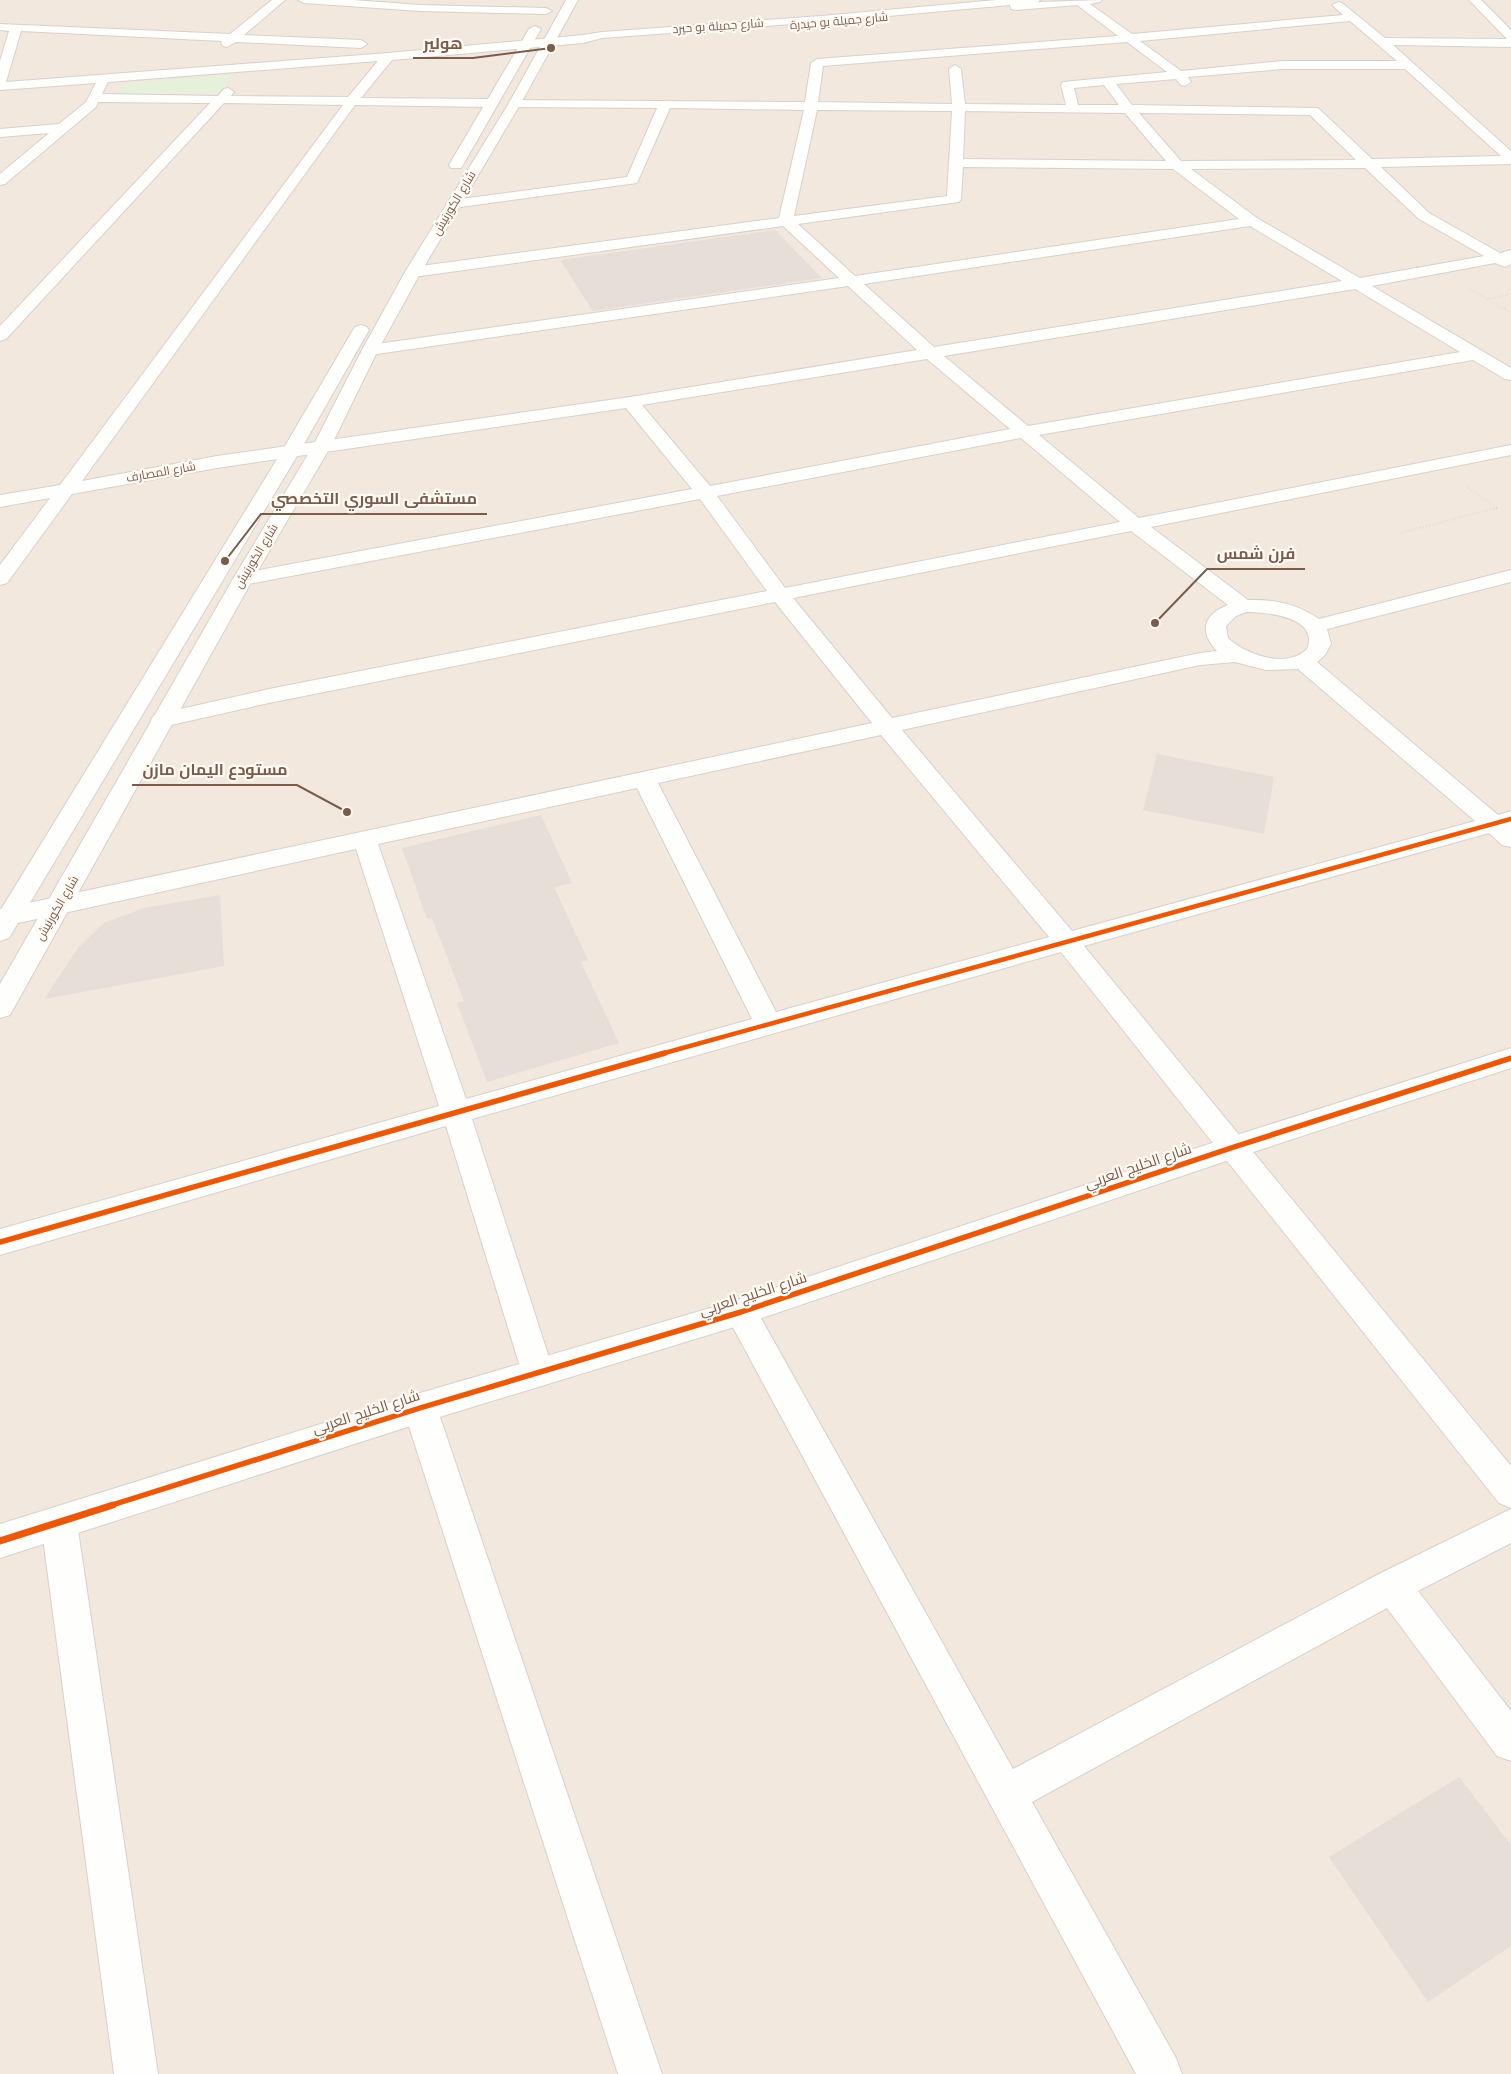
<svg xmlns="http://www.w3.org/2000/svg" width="1511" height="2074" viewBox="0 0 1511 2074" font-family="Montserrat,Cairo,sans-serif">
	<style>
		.residential { fill: #f2e8de }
		.green { fill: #e7f0db }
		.building { fill: #e6ded7 }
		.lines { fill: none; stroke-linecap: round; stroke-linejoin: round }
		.minor-casing { stroke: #d7d1cb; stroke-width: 2 }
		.tertiary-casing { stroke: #d7d1cb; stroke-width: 2 }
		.path-far1 { stroke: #dcd5d0; stroke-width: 2; stroke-dasharray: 0.5 2; stroke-linecap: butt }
		.path { stroke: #dcd5d0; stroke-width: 2.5; stroke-dasharray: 0.5 2.5; stroke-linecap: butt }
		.minor { fill: #fefefd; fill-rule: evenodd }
		.tertiary { fill: #fefefd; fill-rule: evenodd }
		.cycleway-far2-casing { stroke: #fffaf3; stroke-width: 8 }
		.cycleway-far1-casing { stroke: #fffaf3; stroke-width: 9 }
		.cycleway-casing { stroke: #fffaf3; stroke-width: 10 }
		.cycleway-far2 { stroke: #e8590c; stroke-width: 4.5 }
		.cycleway-far1 { stroke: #e8590c; stroke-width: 5.5 }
		.cycleway { stroke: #e8590c; stroke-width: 7 }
		.labels { text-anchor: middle; stroke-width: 4.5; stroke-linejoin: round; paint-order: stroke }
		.far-street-label { font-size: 12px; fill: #7a5c4d; stroke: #fffaf3 }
		.street-label { font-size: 15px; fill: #7a5c4d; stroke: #fffaf3 }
		.leader { fill: none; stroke: #7a5c4d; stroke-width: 2 }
		.callout-dot { fill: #7a5c4d; stroke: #fffaf3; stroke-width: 2 }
		.callout-label { font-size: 16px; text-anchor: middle; font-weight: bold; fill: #7a5c4d; stroke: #fffaf3; stroke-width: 4.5; stroke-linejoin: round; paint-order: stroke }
	</style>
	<rect width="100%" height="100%" fill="#f9f5f0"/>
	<rect class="residential" x="0" y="0" width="1511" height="2074"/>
	<path class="green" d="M235 74 218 94H118L125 83Z"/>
	<g class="building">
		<path d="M775 230 822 278 593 311 560 260Z"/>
		<path d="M1157 754 1274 777 1264 834 1143 810Z"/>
		<path d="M541 815 572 883 554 887 588 960 581 962 619 1043 487 1082 457 1003 464 1001 432 918 427 919 402 848Z"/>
		<path d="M220 895 224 966 44 999 78 948 104 923 144 908Z"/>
		<path d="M1459 1777 1511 1845V1946L1428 2002 1329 1857Z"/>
	</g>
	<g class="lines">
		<g class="minor-casing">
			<g id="minor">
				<path d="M272 0H285L244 35 361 40 367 44 361 48 236 42 227 47 223 46 221 43 222 41 21 31 6 82 388 53 583 35 602 32 821 16 996 0H1040L1038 2 1102 0 1100 2 1090 4 1132 34 1343 15 1332 5 1338 2 1342 3 1385 38 1507 39 1469 0H1481L1511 30V47L1393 45 1511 151V164L1381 167 1429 213 1500 253 1511 250V264L1505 267 1495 263 1372 286 1511 368V380L1505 379 1473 360 1039 435 1139 518 1511 445V455L1151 527 1248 600C1273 599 1298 604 1319 619L1511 570V582L1327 629 1331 644 1325 655 1317 662 1498 815 1511 811V847L1502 845 1489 833 1084 946 1511 1466V1508L1499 1503 1061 952 472 1119 554 1373 550 1383 538 1387 526 1383 522 1373 446 1126 0 1255V1229L439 1106 356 849 0 927V909L872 723 775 602 269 703 162 727 154 725 151 720 154 715 269 689 767 591 700 499 243 585 236 583 233 579 236 575 243 573 692 489 626 408 217 468 72 494 7 583 0 585V565L50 498 0 507V495L60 485 343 105 224 103 6 339 0 341V326L210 103 98 102 96 107 5 184 0 185V174L49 133 0 137V129L59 124 86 102 96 83 0 90V61L9 31 0 30V24L230 34ZM1010 5 1011 9 1015 10 1077 5 1118 36 817 59 811 63 805 102 510 100 509 103 510 106 515 107 657 108 627 177 453 200 448 201 446 204 448 207 453 208 637 183 670 108 804 110 779 218 413 267 408 269 405 272 408 275 413 277 783 226 839 278 370 345 364 346 362 350 364 354 370 355 848 286 917 350 630 397 217 456 82 481 355 105 491 107 497 103 491 99 361 98 392 60 583 43 602 38 821 22ZM1350 21 1397 61H1283L1181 71 1140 41ZM1127 42 1167 72 1063 82 1061 85 1066 105 965 104 961 69 955 65 949 69 952 104 818 102 823 66ZM378 61 348 97 231 96 234 92 228 88 224 89 218 96 102 94 108 82ZM1283 69H1405L1501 156 1372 159 1318 108 1132 105 1116 84 1176 79 1181 85 1185 86 1191 82 1188 77ZM1104 85 1119 105H1078L1074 88ZM817 110 952 111 947 196 794 216ZM965 111 1125 113 1166 161 963 159ZM1139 113 1310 115 1356 160 1181 161ZM963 167 1173 169 1239 219 855 276 798 224 959 202 961 199ZM1365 168 1419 219 1484 256 1360 278 1257 218 1191 169ZM1250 226 1342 281 934 347 864 284ZM1355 289 1460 352 1028 426 944 356ZM927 359 1010 429 710 486 642 405ZM1021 438 1120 522 785 588 717 496ZM1131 531 1228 605C1204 614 1198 631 1217 651L1200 653 892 718 793 598ZM1246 612C1266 612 1320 617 1307 649 1288 669 1245 655 1228 638L1226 626 1236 616ZM1235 662 1266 670 1298 669 1475 821 1072 931 902 730 1200 665ZM881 735 1049 937 776 1012 658 783ZM637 788 752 1019 466 1099 378 844Z"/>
				<path d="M298 0H353L420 5 546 8 552 11 546 14 420 11 304 3Z"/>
				<path d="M741 1299 752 1302 1013 1769 1379 1574 1511 1509V1543L1418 1591 1511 1711V1761L1497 1756 1387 1608 1032 1802 1176 2058 1182 2074H1136L730 1322 725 1312 730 1302Z"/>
				<path d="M420 1393 432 1398 437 1408 662 2074H618L403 1408 408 1398Z"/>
				<path d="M59 1507 71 1511 77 1523 158 2074H114L41 1523 47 1511Z"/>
			</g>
		</g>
		<g class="tertiary-casing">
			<g id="tertiary">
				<path d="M566 0H578L521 103 421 272 378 350 331 446 253 579 10 1015 0 1018V984L233 579 313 446 362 350 405 272 509 103Z"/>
				<path d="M535 26 541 29 463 165 461 168H451L449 165 529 29Z"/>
				<path d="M361 325 367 327 369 330 300 451 9 938 0 941V911L282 451 353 330 355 327Z"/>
				<path d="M1511 1048V1068L1244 1155 741 1325 420 1423 0 1558V1524L420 1393 741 1299 1224 1139Z"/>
			</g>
		</g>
		<g class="path-far1">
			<path d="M1470 289 1511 313"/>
			<path d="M1488 299 1511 294"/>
		</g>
		<path class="path" d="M1400 533 1496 508 1466 486"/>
		<use href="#minor" class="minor"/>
		<use href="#tertiary" class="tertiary"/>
		<g class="cycleway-far2-casing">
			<path id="cycleway-far2" d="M661 1054 1511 819"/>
		</g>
		<g class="cycleway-far1-casing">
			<g id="cycleway-far1">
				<path d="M0 1242 665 1053"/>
				<path d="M109 1506 420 1408 741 1312 1234 1147 1511 1058"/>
			</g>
		</g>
		<g class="cycleway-casing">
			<path id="cycleway" d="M0 1541 113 1505"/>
		</g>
		<use href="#cycleway-far2" class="cycleway-far2"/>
		<use href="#cycleway-far1" class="cycleway-far1"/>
		<use href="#cycleway" class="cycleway"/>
	</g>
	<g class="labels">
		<g class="far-street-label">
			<text transform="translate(839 21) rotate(-5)" y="4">شارع جميلة بو حيدرة</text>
			<text transform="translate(718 26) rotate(-4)" y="4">شارع جميلة بو حيرد</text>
			<text transform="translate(454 203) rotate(-59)" y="4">شارع الكورنيش</text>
			<text transform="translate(161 472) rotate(-10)" y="4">شارع المصارف</text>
			<text transform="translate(256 556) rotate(-59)" y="4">شارع الكورنيش</text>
			<text transform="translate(57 908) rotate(-60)" y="4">شارع الكورنيش</text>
		</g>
		<g class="street-label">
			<text transform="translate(1138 1166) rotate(-19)" y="5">شارع الخليج العربي</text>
			<text transform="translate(753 1294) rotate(-18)" y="5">شارع الخليج العربي</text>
			<text transform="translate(366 1412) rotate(-18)" y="5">شارع الخليج العربي</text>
		</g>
	</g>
	<path class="leader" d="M551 48L473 58H413M225 561L261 514H487M1155 623L1207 569H1305M347 812L297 785H132"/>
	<g class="callout-dot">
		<circle cx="551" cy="48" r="5"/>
		<circle cx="225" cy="561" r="5"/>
		<circle cx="1155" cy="623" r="5"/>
		<circle cx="347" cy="812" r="5"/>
	</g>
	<g class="callout-label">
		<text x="443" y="49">هولير</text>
		<text x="374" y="504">مستشفى السوري التخصصي</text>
		<text x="1256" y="559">فرن شمس</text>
		<text x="215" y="775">مستودع اليمان مازن</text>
	</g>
</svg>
